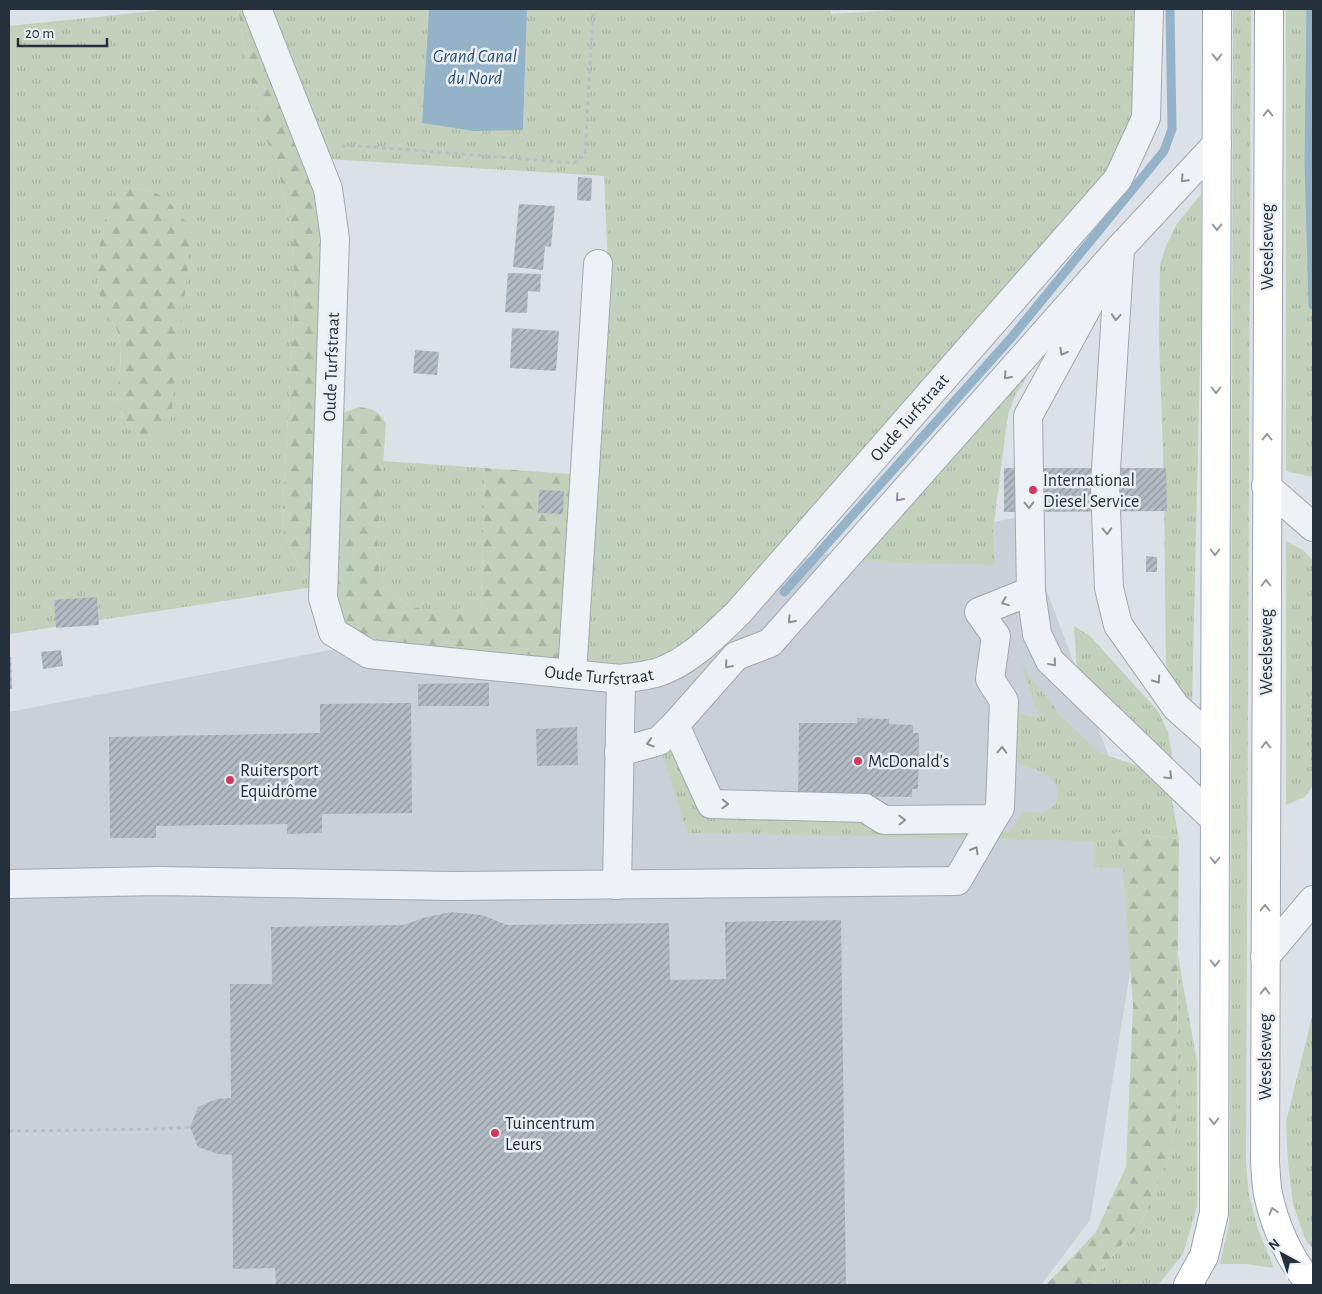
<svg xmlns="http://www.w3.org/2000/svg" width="1322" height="1294" viewBox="0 0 1322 1294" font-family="'Alegreya Sans',sans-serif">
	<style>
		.built { fill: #c9d0d8 }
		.grass { fill: url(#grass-tufts); fill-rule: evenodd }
		.forest { fill: url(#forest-firs) }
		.water { fill: #94b2c8 }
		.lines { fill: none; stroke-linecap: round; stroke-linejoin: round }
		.stream { stroke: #94b2c8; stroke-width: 9 }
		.building { fill: url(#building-hatch) }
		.minor-casing { stroke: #a1a8b0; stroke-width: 30 }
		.major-casing { stroke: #9aa6b2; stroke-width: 30 }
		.path { stroke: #babfc5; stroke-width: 3; stroke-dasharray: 4 4; stroke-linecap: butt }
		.minor { stroke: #eef1f5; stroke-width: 28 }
		.major { stroke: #fff; stroke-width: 28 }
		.oneway { stroke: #92989e }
		.oneway2 { stroke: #8a9099 }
		.poi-dot { fill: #d2395d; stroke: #eaeff4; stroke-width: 2 }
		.labels { text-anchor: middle; stroke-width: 5; stroke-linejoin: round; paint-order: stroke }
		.street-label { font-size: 18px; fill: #25303d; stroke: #eaeff4 }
		.poi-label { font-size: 18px; fill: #25303d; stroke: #eaeff4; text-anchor: start }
		.water-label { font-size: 19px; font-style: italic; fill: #2e5272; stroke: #eaeff4 }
	</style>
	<defs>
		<pattern id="grass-tufts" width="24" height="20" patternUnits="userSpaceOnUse" patternTransform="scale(1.25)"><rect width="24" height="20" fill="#c3d1bc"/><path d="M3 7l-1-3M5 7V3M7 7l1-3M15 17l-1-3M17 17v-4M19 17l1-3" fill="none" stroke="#a7b4a2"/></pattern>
		<pattern id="forest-firs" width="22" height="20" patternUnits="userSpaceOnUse" patternTransform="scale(1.25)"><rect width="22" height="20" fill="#c3d1bc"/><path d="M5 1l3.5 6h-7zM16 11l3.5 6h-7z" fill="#a7b4a2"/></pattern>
		<pattern id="building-hatch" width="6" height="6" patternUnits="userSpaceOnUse" patternTransform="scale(1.25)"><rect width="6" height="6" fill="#b2bac3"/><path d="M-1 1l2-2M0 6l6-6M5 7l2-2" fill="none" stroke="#9198a0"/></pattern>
	</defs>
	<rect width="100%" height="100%" fill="#dbe1e6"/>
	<path class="built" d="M1019 517 1148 861 1090 1220 1041 1285H9V712Z"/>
	<g class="grass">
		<path d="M173 9H238L247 62 279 173 291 226 295 293 283 503 284 537 298 564 314 587 9 634V26ZM123 187 153 191 192 230 137 433 122 414 118 400 121 348 117 331 100 298Z"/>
		<path d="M268 9H429L422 123 523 130 527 9H830L831 14 911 9H1139L1131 139 1081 208 721 617 688 646 638 668 589 665 584 655 608 262 604 176 327 159Z"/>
		<path d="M1233 9H1251L1246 1163 1249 1195 1258 1229 1274 1268 1246 1264H1220L1229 1224 1230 1165Z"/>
		<path d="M1286 9H1313V477L1286 471Z"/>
		<path d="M1201 194V324L1192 704 1169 676 1166 666 1164 485 1159 337 1160 265 1166 246 1176 225Z"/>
		<path d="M1036 362 1016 394 1008 414 993 530 995 565 861 562Z"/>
		<path d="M383 461 485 468 481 612H437L409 606 392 592 380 577 377 549Z"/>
		<path d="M1286 541 1303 550 1313 561V785L1305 797 1286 805Z"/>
		<path d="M1074 626 1090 636 1158 711 1168 732 1174 768 1077 672Z"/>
		<path d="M1022 666 1061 716 1100 753 1144 768 1171 795 1179 839 1116 832 1123 868 1093 867 1094 841 687 833 660 748 670 738 707 812 874 816 886 831 1009 832 1023 811 1042 813 1056 804C1064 775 1040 772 1018 763L1017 713 1039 718Z"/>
		<path d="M1178 956 1197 1062V1207L1183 1254 1159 1284 1157 1285H1087L1141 1223 1169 1157 1176 1122Z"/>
		<path d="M1313 1013V1249L1305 1239 1293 1204 1288 1163 1286 1122Z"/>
	</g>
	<g class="forest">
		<path d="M238 9 246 13 326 220 314 587 298 564 284 537 283 503 295 293 291 226 279 173 260 121 247 62Z"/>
		<path d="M123 187 153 191 168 201 192 229 170 425 160 437 148 442C135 432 119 416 118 399 117 381 123 363 120 345 119 341 119 335 117 330 112 319 103 309 100 296 94 268 101 206 123 187Z"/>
		<path d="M359 407C373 409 380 411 386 424L377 549 380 577 392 592 409 606 437 612H481L485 468 572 474 564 653 552 662 433 656 354 636 341 618 337 600 338 523 343 413Z"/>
		<path d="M1116 832 1179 839 1176 1122 1169 1157 1141 1223 1087 1285H1046L1096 1232 1126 1167 1133 1005 1123 868Z"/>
	</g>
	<path class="water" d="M429 9H527L523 130 474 131 422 123Z"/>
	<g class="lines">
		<g class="stream">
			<path d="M1311 9 1309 162 1313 305"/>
			<path d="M784 592 1011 338 1164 151 1172 129 1170 9"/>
		</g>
	</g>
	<g class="building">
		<path d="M578 177 592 178 591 201 577 200Z"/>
		<path d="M519 204 555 206 551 247 545 246 543 270 513 267Z"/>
		<path d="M508 273 541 274 540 292 528 291 527 313 505 312Z"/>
		<path d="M512 328 559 331 556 371 510 368Z"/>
		<path d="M415 350 439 352 437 375 413 373Z"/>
		<path d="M1004 468H1166L1167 511 1004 512Z"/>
		<path d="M539 490 564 491 563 514 538 513Z"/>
		<path d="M1146 556 1157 557V572H1146Z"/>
		<path d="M97 597 99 625 56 628 54 600Z"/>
		<path d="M61 650 63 666 43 669 41 652Z"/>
		<path d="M9 657H11L12 689H9Z"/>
		<path d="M489 683V706H418V684Z"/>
		<rect x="1311" y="699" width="2" height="66"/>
		<path d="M411 703 412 813 322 814V833L287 834V824L156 826V838H110L109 737 320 733V704Z"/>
		<path d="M857 718 889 719V724L913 725V733H919L918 789H912V797L798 796 799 723H857Z"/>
		<path d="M577 727 578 765 537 766 536 729Z"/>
		<path d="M451 912 482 915 507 925 669 923 670 980 726 979 725 922 841 920 846 1285H276L275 1268 233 1269 232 1155 218 1154 198 1147 190 1127 198 1107 217 1099 231 1098 230 984H272L271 927 404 925 423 918Z"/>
	</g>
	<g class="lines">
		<g class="minor-casing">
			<g id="minor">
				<path id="s1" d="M257 9 328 189 335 239 323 598 333 632 369 654 621 679C632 677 645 676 656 673 688 663 714 636 738 613L1118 179 1146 118 1149 9"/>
				<path d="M1095 293 1028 416 1031 591 1037 634 1050 661 1214 819"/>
				<path d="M1266 486 1313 527"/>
				<path d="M1031 591 979 612 996 636 990 679 1004 701 1000 808 993 819 884 820 865 808 711 804 675 725 736 656 770 643 1120 248"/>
				<path d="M572 674 598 264"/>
				<path d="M1214 741 1176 707 1118 625 1109 588 1105 485 1120 248 1217 144"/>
				<path d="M619 752 659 741 675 725"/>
				<path d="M9 884 159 881 451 886 957 881 993 819"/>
				<path d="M617 885 621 679"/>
				<path d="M1265 957 1313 900"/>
			</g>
		</g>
		<g class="major-casing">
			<g id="major">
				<path d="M1269 9 1265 1162C1266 1173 1266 1184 1268 1194 1275 1227 1290 1259 1311 1285"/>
				<path d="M1188 1285 1204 1256 1214 1213 1217 9"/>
			</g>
		</g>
		<g class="path">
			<path d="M342 146H361L574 163 585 155 593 9"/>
			<path d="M9 1131 162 1129 190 1127"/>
		</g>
		<use href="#minor" class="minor"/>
		<use href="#major" class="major"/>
	</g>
	<defs><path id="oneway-chevron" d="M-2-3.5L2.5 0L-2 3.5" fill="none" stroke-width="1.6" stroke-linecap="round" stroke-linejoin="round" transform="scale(1.25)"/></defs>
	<g class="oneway">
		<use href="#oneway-chevron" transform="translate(1217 57) rotate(90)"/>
		<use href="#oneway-chevron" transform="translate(1268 113) rotate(-90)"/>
		<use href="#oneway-chevron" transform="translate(1217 227) rotate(90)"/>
		<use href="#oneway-chevron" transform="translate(1216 390) rotate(90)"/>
		<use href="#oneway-chevron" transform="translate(1267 437) rotate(-90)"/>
		<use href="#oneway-chevron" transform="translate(1215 552) rotate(90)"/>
		<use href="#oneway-chevron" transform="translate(1266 583) rotate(-90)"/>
		<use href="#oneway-chevron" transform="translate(1266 745) rotate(-90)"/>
		<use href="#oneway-chevron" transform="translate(1215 860) rotate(90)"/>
		<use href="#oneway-chevron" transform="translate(1265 908) rotate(-90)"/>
		<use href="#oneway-chevron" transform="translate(1215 963) rotate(90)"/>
		<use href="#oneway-chevron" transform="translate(1265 991) rotate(-90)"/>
		<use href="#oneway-chevron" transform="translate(1214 1121) rotate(90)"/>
		<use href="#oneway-chevron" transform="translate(1273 1211) rotate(-106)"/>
	</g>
	<g class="oneway2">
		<use href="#oneway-chevron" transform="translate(1184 179) rotate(133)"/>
		<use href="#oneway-chevron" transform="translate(1116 317) rotate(94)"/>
		<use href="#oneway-chevron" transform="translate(1063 352) rotate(119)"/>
		<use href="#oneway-chevron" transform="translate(1007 376) rotate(132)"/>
		<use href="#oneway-chevron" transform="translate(899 498) rotate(132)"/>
		<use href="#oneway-chevron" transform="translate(1029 505) rotate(89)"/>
		<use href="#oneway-chevron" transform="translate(1107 531) rotate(88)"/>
		<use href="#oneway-chevron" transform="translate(1005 602) rotate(158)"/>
		<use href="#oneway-chevron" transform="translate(791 620) rotate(132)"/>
		<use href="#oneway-chevron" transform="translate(1053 663) rotate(50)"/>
		<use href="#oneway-chevron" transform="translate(728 665) rotate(131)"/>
		<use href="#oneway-chevron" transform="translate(1157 680) rotate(55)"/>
		<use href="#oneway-chevron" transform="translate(650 743) rotate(164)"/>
		<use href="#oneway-chevron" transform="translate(1002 750) rotate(-88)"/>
		<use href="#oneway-chevron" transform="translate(1169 776) rotate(44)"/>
		<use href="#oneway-chevron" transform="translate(725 804) rotate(2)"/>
		<use href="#oneway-chevron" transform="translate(902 820) rotate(-1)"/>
		<use href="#oneway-chevron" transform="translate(975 850) rotate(-60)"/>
	</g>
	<g class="poi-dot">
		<circle cx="1033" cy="490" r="5"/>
		<circle cx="858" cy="761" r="5"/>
		<circle cx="230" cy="780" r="5"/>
		<circle cx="495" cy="1133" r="5"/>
	</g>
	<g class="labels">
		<g class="street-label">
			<text transform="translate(1267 247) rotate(-90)" y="6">Weselseweg</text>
			<text transform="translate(331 367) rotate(-88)" y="6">Oude Turfstraat</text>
			<text dy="6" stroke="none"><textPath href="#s1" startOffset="1332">Oude Turfstraat</textPath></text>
			<text transform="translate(1266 652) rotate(-90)" y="6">Weselseweg</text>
			<text dy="6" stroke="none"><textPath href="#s1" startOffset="912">Oude Turfstraat</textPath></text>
			<text transform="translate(1265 1057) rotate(-90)" y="6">Weselseweg</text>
		</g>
		<g class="poi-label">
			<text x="1043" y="486">International<tspan x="1043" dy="21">Diesel Service</tspan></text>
			<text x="868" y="767">McDonald's</text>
			<text x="240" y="776">Ruitersport<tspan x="240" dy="21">Equidrôme</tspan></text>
			<text x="505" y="1129">Tuincentrum<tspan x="505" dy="21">Leurs</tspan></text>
		</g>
		<g class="water-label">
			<text x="475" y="62">Grand Canal<tspan x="475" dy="22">du Nord</tspan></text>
		</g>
	</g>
	<rect width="1322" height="1294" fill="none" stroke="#25303d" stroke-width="20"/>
	<g transform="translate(1282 1254) rotate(320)" stroke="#eaeff4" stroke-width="4" paint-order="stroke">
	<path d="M0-4L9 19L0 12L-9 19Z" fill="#25303d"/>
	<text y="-8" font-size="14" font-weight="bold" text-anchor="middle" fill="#25303d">N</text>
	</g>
	<path d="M18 38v8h89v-8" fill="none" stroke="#25303d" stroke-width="2.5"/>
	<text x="25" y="38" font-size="15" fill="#25303d" stroke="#eaeff4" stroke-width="4" paint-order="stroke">20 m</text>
</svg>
